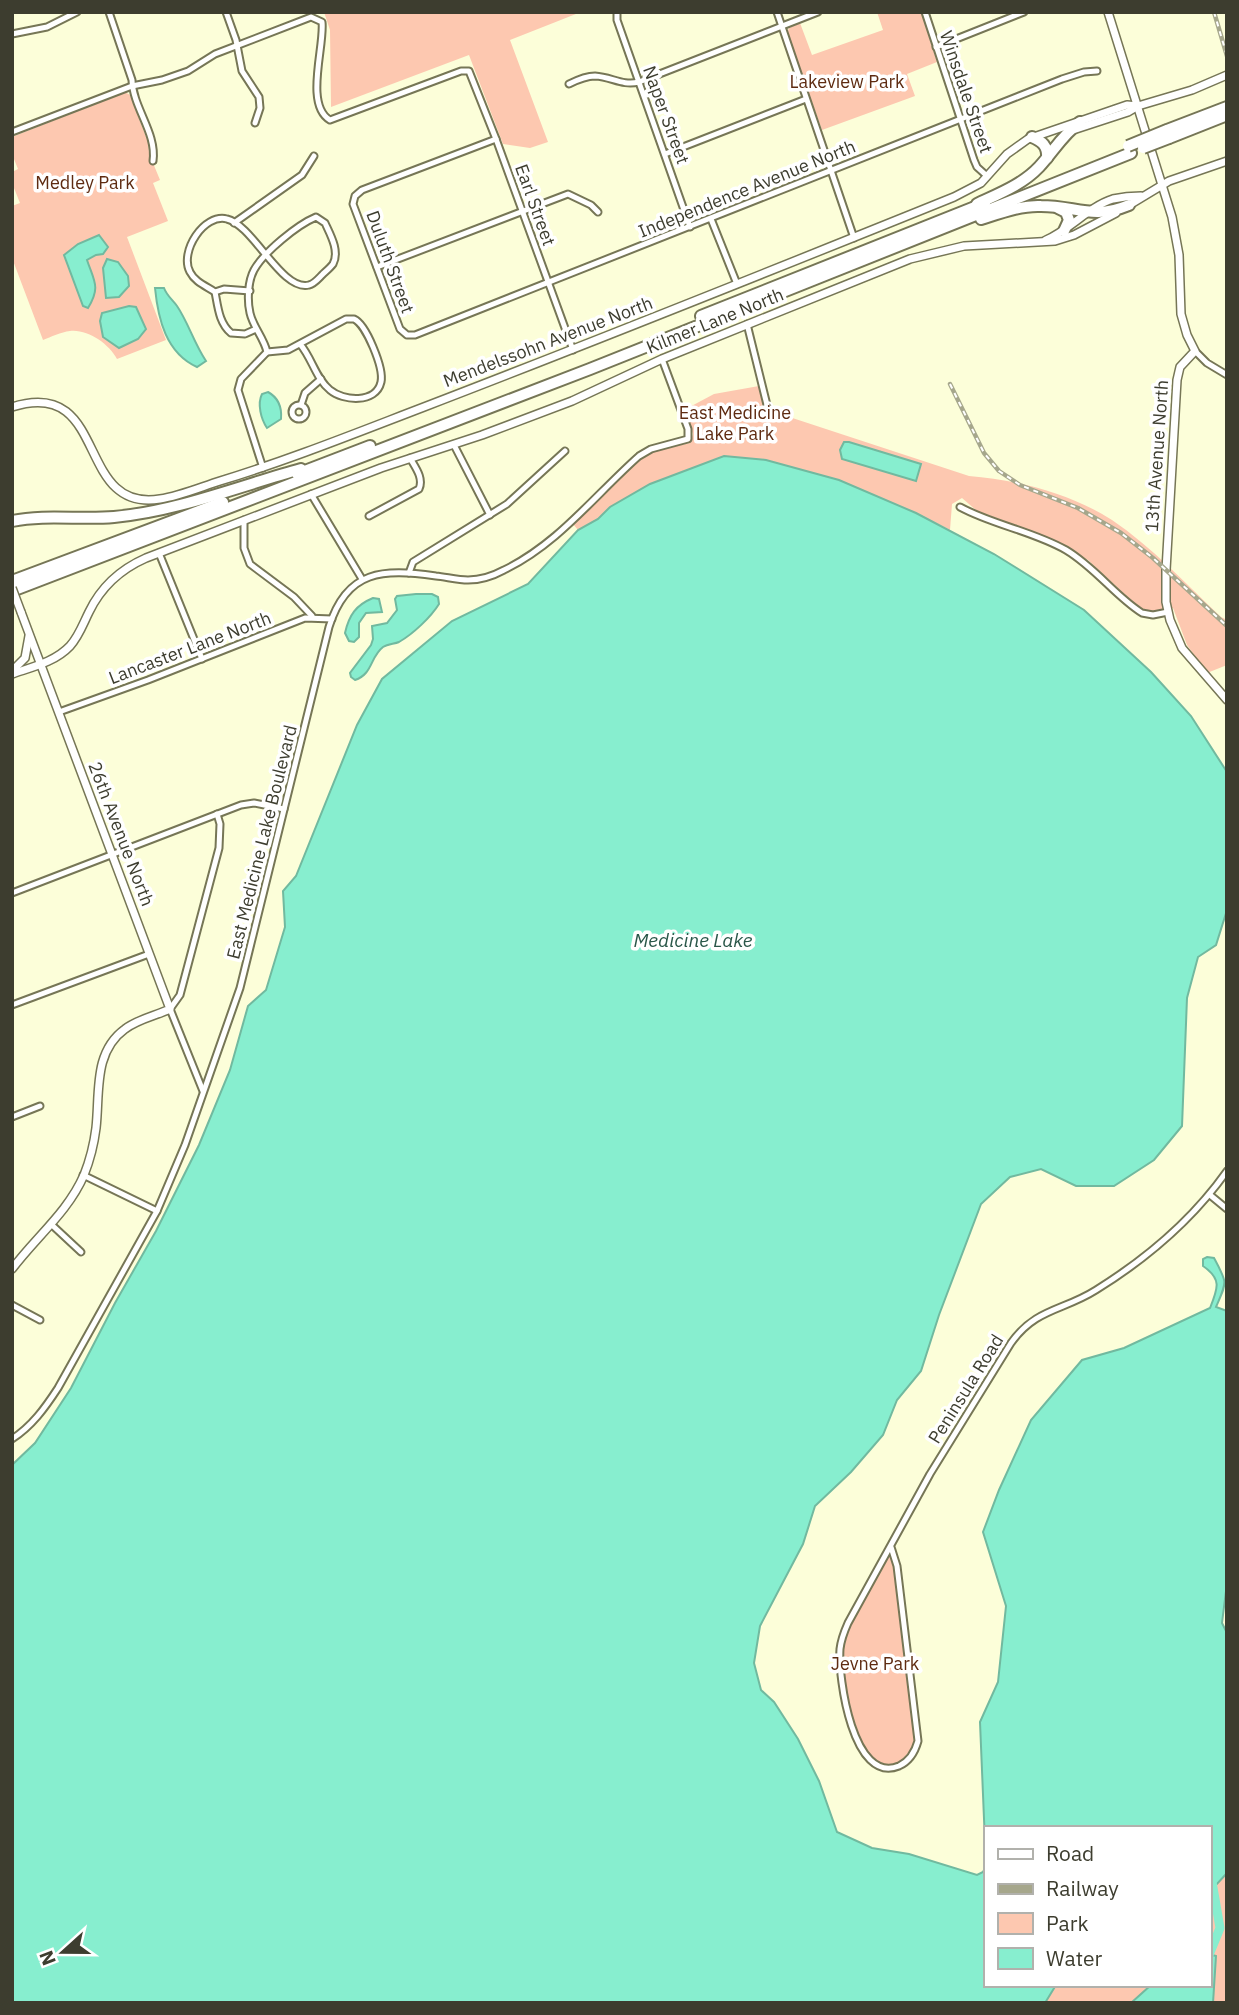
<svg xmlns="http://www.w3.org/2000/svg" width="1239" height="2015" viewBox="0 0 1239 2015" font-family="'IBM Plex Sans',sans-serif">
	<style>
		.green { fill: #fdc8b0 }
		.water { fill: #87eecf; stroke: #71b99f; stroke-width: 2 }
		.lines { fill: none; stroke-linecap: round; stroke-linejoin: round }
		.river { stroke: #87eecf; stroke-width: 9 }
		.minor-casing { stroke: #767656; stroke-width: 9 }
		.tertiary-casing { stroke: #767656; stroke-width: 10 }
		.motorway-casing { stroke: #767656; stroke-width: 14 }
		.minor { stroke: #fff; stroke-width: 5 }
		.tertiary { stroke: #fff; stroke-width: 7 }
		.motorway { stroke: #fff; stroke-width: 10 }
		.rail-casing { stroke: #a6a78c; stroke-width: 4.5 }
		.rail { stroke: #fff; stroke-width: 2; stroke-dasharray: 5; stroke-linecap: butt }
		.tertiary-bridge-casing { stroke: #767656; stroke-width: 10; stroke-linecap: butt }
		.motorway-bridge-casing { stroke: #767656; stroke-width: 14; stroke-linecap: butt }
		.tertiary-bridge { stroke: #fff; stroke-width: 7 }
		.motorway-bridge { stroke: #fff; stroke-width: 10 }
		.labels { text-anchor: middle; stroke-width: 7; stroke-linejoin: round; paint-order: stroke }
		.park-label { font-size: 18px; fill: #5e2b11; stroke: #fff }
		.street-label { font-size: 18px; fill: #3d3d2f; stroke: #fff }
		.water-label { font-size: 19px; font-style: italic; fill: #2a5749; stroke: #fff }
	</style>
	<rect width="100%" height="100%" fill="#fcfed9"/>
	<g class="green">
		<path d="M324 12H581L510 40 548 142 530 148 503 144 469 55 331 107 330 30Z"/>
		<path d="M877 12H921L937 62 907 74 915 96 822 130 787 33 789 28 800 23 812 55 883 30Z"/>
		<path d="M125 92 130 95 148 142 150 162 153 163 160 180 153 183 168 221 127 237 166 340 117 359C109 344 88 329 70 331 61 332 51 337 43 340L12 258V206L20 203 12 183V172L18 169 12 154V137Z"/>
		<path d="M759 386 765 409 969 476C1018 480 1070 493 1112 520 1152 547 1186 584 1221 617L1227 620V665L1207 673 1187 645 1173 608 1156 611 1145 610 1135 604 1088 560 1045 536 977 511 962 498 952 504 950 530 916 513 839 480 766 460 724 456 610 507 598 519 578 530 573 524 640 460 655 451 690 443 693 434 684 410 714 394Z"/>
		<path d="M891 1547 895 1556 918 1741 906 1762 888 1768 871 1761 852 1725 841 1665 843 1633Z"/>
		<path d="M1227 1873V2003H1045L1056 1985H1209V1887L1217 1884Z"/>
	</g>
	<g class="water">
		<path d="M99 235 108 247 103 254 96 255 87 260C94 281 101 287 88 308L83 306 64 255 78 244Z"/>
		<path d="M107 259 118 262 128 276 129 286 119 297 106 298 103 268Z"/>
		<path d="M155 288H164C167 296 172 299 177 306 188 322 194 343 206 361L197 367C166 353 158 319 155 288Z"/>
		<path d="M129 306 136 307 146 329 138 339 119 348 103 337 100 321 102 313Z"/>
		<path d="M268 392C279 398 282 407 281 419L267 428C261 419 257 404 262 394Z"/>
		<path d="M844 442H849L921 464 916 481 842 459 840 450Z"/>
		<path d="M724 456 766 460 839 480 916 513 994 554 1084 610 1151 672 1191 716 1227 772V910L1216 945 1198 957 1187 998 1182 1126 1154 1160 1114 1186H1076L1041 1169 1010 1177 981 1204 939 1315 921 1371 897 1400 883 1435 851 1472 815 1506 803 1544 760 1626 754 1663 761 1690 774 1702 798 1739 819 1781 837 1832 872 1848 909 1854 977 1875 983 1872 985 1868V1985H1056L1045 2003H12V1465L35 1443 71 1388 115 1303 156 1231 199 1145 230 1070 248 1006 266 990 285 927 283 891 296 876 357 725 382 679 452 621 528 584 578 530 598 519 610 507 650 484Z"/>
		<path d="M416 594H432L438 597 439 604C431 617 413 634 399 642 394 644 388 644 383 647 370 657 373 674 355 680L351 677 350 673 371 645 373 639 372 626 387 623 397 610 395 599 397 596Z"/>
		<path d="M373 598 379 599 382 612 366 613 359 623V637L354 642 349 641 345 633C349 615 356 605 373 598Z"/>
		<path d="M1207 1257 1214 1258C1228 1284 1227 1281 1216 1307L1227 1311V1583L1222 1623 1227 1633V1873L1217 1884 1209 1887V1828H985V1843L980 1722 998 1682 1006 1606 983 1532 999 1490 1031 1420 1082 1360 1124 1348 1210 1308C1218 1288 1222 1279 1203 1266V1259Z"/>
		<path d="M1209 1954 1216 1956 1213 2003H1131L1151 1985H1209Z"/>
	</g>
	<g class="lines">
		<path class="river" d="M1209 1955 1220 1928 1211 1876"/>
		<g class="minor-casing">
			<g id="minor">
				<path d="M109 12 132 80C133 108 157 133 153 161"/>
				<path d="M226 12 236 40 242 71 259 97 260 108 255 123"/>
				<path d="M617 12V20L690 227"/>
				<path d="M777 12 854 238"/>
				<path d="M925 12 974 160 977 167 987 176"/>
				<path d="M12 34 47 27 77 12"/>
				<path d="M936 47 1024 12"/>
				<path d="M569 84C577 80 586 76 595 76 612 77 622 86 639 82L818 12"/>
				<path d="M12 132 132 86 162 80 188 71 215 54 311 17 322 22C325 45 304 105 330 120L461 71H469L496 139 573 350"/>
				<path d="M496 139 362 190 355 196 353 204 400 329 407 335H415L1062 79 1084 72 1097 71"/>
				<path d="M665 154 806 99"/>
				<path d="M711 219 737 284"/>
				<path d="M234 223 302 175 314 156"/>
				<path d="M377 267 568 194 591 205 598 212"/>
				<path d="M250 291 224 289 215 292C218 307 219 323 231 333L245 334 256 329"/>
				<path d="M215 292C206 286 195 282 190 272 179 252 204 213 227 219 253 225 282 292 309 285 314 284 318 279 322 275 325 272 330 268 333 264 340 251 330 234 325 223L316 217C297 225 264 252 254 270 248 281 247 300 250 313 253 327 264 338 267 352L241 379 238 390 263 468"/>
				<path d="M747 324 770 417"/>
				<path d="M1195 351 1207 363 1227 375"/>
				<path d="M267 352 288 350 346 319H354C366 324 384 368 381 382 376 404 343 401 330 390 316 379 312 358 300 344"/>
				<path d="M301 405 305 393 321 379"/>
				<circle cx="299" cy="412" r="7"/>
				<path d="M454 445 490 515"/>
				<path d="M311 494 362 579"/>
				<path d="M960 507C993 525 1033 531 1066 550 1096 568 1115 596 1142 613L1153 615 1168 612"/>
				<path d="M369 516 419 489C424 478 415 467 410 458"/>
				<path d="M244 520V548L250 564 294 597 312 616"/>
				<path d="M159 553 202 659"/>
				<path d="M409 573 413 562 507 504 565 451"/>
				<path d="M59 712 148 680 305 618 332 619"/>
				<path d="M12 893 241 805 254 803 284 809"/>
				<path d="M12 1005 149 954"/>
				<path d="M203 1091 170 1009 180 995 219 848 220 824 217 814"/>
				<path d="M12 1117 40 1106"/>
				<path d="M83 1175 157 1211"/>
				<path d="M1210 1195 1227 1209"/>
				<path d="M52 1225 81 1252"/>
				<path d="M12 1305 40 1320"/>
				<path d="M12 1439C32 1426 45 1408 58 1388L157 1211 185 1145 240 988 329 627C347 569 383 569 436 576 446 577 458 580 468 580 480 580 493 576 504 570 558 544 594 496 639 456L651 449 688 439V429L662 359"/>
				<path d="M891 1547 897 1566 918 1741C915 1752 910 1761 899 1766 853 1785 838 1678 840 1649 841 1640 844 1632 848 1623L930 1474 1011 1343C1036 1308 1063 1311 1096 1290 1146 1259 1193 1219 1227 1171"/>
			</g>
		</g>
		<g class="tertiary-casing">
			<g id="tertiary">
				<path d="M1108 12 1172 217 1179 255 1181 314 1187 335 1195 351 1180 367 1177 380 1166 570V602L1170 620 1182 648 1227 700"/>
				<path d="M1073 130 1128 112 1138 106 1192 90 1227 75"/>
				<path d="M1126 207 1169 181 1227 161"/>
				<path d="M1046 240C1070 230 1088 207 1113 199 1122 197 1132 196 1141 196"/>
				<path d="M12 407C110 376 74 513 160 499 180 496 201 487 220 481 289 460 356 433 424 407 601 339 778 268 954 197L981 183 1007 154 1028 139 1127 105 1138 106"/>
				<path d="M12 671 25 658 29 636"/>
				<path d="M12 674C32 667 55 662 70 646 79 636 83 624 89 612 101 587 121 569 146 558L381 468 482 435 572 401 662 359 910 259 964 246 1055 241 1074 235 1116 213"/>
				<path d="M12 1269C36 1237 68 1212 84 1175 90 1160 94 1144 96 1128 100 1093 93 1052 125 1029 138 1019 155 1016 170 1009L21 612"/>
			</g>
		</g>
		<g class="motorway-casing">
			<g id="motorway">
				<path d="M1167 130 1227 107"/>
				<path d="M1032 137C1042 141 1048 146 1047 158"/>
				<path d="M1169 138 1227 115"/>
				<path d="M977 204C998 194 1022 185 1039 167 1053 152 1063 134 1080 122"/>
				<path d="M1058 208 1066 212 1069 220 1064 231"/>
				<path d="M981 219C1000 213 1021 205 1041 206 1076 206 1093 220 1129 205"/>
				<path d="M701 316 985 203"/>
				<path d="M297 474 370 446"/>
				<path d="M12 521C46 514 80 520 114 517 178 511 239 486 301 469"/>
				<path d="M12 581 223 502"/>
				<path d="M12 591 590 369 1131 153"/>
			</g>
		</g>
		<use href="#minor" class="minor"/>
		<use href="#tertiary" class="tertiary"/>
		<use href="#motorway" class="motorway"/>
		<g class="rail-casing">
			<g id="rail">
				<path d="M1214 12 1227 56"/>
				<path d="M950 384 984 453 999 471 1020 485 1078 508 1121 533 1153 558 1227 626"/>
			</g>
		</g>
		<use href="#rail" class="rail"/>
		<g class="tertiary-bridge-casing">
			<path id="tertiary-bridge" d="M12 588 21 612"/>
		</g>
		<g class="motorway-bridge-casing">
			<g id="motorway-bridge">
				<path d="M1128 146 1167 130"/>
				<path d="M1143 148 1169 138"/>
			</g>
		</g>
		<use href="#tertiary-bridge" class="tertiary-bridge"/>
		<use href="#motorway-bridge" class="motorway-bridge"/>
	</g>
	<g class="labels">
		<g class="park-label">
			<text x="847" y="88">Lakeview Park</text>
			<text x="85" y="189">Medley Park</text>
			<text x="735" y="419">East Medicine<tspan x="735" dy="21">Lake Park</tspan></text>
			<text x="875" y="1670">Jevne Park</text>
		</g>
		<g class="street-label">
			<text transform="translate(966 92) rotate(71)" y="6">Winsdale Street</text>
			<text transform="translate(666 115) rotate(70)" y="6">Naper Street</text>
			<text transform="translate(747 189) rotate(-22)" y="6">Independence Avenue North</text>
			<text transform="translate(535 205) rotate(70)" y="6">Earl Street</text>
			<text transform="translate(390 262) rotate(70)" y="6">Duluth Street</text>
			<text transform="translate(715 321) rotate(-22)" y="6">Kilmer Lane North</text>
			<text transform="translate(548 342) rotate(-21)" y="6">Mendelssohn Avenue North</text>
			<text transform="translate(1157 456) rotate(-86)" y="6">13th Avenue North</text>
			<text transform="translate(190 648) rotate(-21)" y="6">Lancaster Lane North</text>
			<text transform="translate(121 834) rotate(69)" y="6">26th Avenue North</text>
			<text transform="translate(262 842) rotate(-76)" y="6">East Medicine Lake Boulevard</text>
			<text transform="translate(966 1389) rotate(-58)" y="6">Peninsula Road</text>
		</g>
		<g class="water-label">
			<text x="693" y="947">Medicine Lake</text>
		</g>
	</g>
	<rect width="1239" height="2015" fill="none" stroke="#3d3d2f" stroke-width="28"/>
	<rect x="984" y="1826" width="228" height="161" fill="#ffffff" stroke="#b1b1ac" stroke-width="2"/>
	<rect x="998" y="1849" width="35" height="10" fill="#ffffff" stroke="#b1b1ac" stroke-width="2"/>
	<text x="1046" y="1861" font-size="21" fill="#3d3d2f">Road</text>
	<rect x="998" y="1884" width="35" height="10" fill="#a6a78c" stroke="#b1b1ac" stroke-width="2"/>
	<text x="1046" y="1896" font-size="21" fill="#3d3d2f">Railway</text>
	<rect x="998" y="1913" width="35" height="21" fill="#fdc8b0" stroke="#b1b1ac" stroke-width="2"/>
	<text x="1046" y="1931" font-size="21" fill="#3d3d2f">Park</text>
	<rect x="998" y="1948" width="35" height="21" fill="#87eecf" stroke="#b1b1ac" stroke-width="2"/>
	<text x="1046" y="1966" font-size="21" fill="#3d3d2f">Water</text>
	<g transform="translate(63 1952) rotate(249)" stroke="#ffffff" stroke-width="5" paint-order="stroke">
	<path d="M0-5L12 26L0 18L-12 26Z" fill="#3d3d2f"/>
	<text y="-10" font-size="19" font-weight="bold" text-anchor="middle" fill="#3d3d2f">N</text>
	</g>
</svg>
